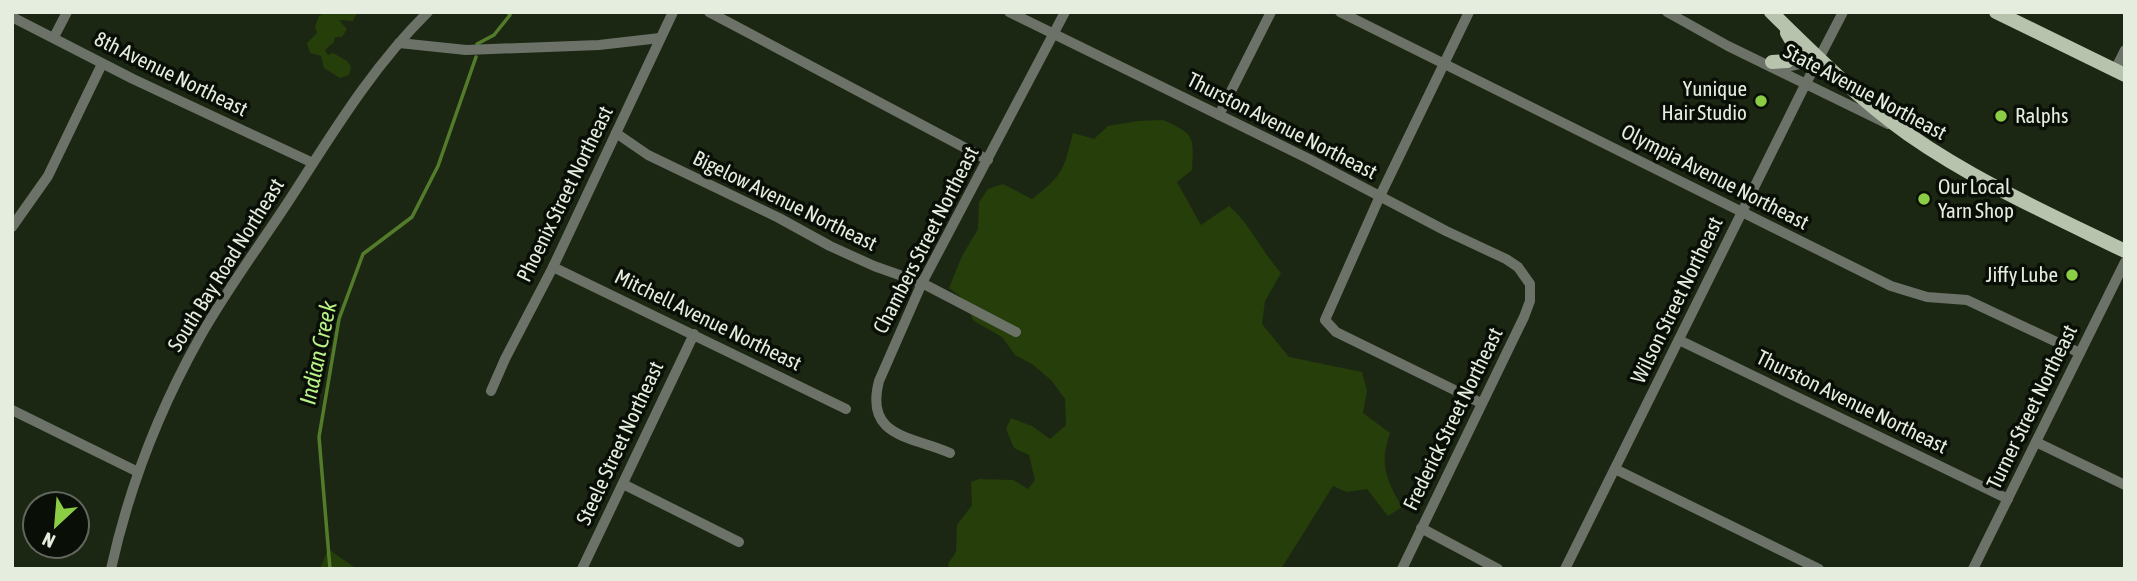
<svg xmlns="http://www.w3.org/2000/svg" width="2137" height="581" viewBox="0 0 2137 581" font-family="'Asap Condensed',sans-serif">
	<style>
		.green { fill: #253e0a }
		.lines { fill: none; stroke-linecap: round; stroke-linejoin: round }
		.stream { stroke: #537c2a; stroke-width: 3.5 }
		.minor { stroke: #6c7268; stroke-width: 10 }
		.major { stroke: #b7c3ad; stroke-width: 14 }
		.poi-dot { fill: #8bce46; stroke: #090e06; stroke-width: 2.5 }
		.labels { text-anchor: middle; stroke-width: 7; stroke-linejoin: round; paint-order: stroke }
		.street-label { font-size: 21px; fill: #e5eddf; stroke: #090e06 }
		.poi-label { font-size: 21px; fill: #e5eddf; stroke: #090e06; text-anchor: end }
		.water-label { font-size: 23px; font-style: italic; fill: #b8f185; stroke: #090e06 }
	</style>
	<rect width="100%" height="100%" fill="#1c2713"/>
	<g class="green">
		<path d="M327 12H357L353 21 339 20 347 29 342 37H335L334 42 325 50 328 55 333 53 347 61 351 67 349 75 340 78 324 68 321 56 310 53 307 43 317 33 315 26 319 16Z"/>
		<path d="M1163 120C1194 134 1194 135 1192 170L1177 182 1201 225 1229 206C1250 224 1262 252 1281 273L1265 301 1262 324 1289 357 1362 372 1367 391 1363 413 1390 433C1379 464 1386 479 1402 507L1388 516 1367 489 1347 492 1333 486 1281 569H949L948 564 956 552 957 525 972 505 971 482 979 479 1013 480 1028 489 1035 480 1029 455 1014 448 1006 429 1011 418 1032 426 1050 439 1066 425 1065 399 1051 380 1032 364 1015 355 1002 337 974 321 961 297 949 288 962 256 978 229 979 202 988 189 1003 184 1032 199C1064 174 1063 171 1073 133L1094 139 1108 126 1138 121Z"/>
		<path d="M328 549 357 569H320Z"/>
	</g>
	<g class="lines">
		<g class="stream">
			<path d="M477 44 494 35 510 15 508 12"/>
			<path d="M330 569 319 437 339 319 363 254 412 217 438 166 476 57"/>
		</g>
		<g class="minor">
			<path d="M709 12 988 160"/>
			<path d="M1009 12 1309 159 1446 231 1506 259 1518 267 1530 284V301L1524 317 1402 569"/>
			<path d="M1340 12 1891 286 1927 297 1967 300 2080 353"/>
			<path d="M1469 12 1380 196 1325 320 1336 332 1481 403"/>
			<path d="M1667 12 1728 46 1888 124"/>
			<path d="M12 17 133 79 313 163"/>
			<path d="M54 37 67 12"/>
			<path d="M399 43 466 50 599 45 660 38"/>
			<path d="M1780 65 1790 66 1819 60"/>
			<path d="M2115 70 2125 50"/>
			<path d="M1219 115 1271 12"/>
			<path d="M616 133 648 155 779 218 830 246 874 266 922 283 1016 332"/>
			<path d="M12 227 48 176 102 64"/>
			<path d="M553 267 846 409"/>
			<path d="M1679 340 2008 499"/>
			<path d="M491 391 505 359 553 267 673 12"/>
			<path d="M12 410 138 472"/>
			<path d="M2036 442 2125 485"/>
			<path d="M950 453C912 436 864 438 879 381L922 283 1065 12"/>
			<path d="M1615 469 1819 569"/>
			<path d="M623 484 739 542"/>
			<path d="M1421 528 1498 569"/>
			<path d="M111 569C129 487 159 410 200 337 227 289 260 245 290 199 332 134 372 67 428 12"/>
			<path d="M582 569 694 334"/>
			<path d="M1565 569 1801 93 1843 12"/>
			<path d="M1973 569 2125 262"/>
		</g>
		<g class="major">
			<path d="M1771 12C1815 55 1858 98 1908 134 1975 181 2051 215 2125 251"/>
			<path d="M1996 12 2125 75"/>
			<path d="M1772 62 1787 61 1793 56 1794 45 1787 33"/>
		</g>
	</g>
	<g class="poi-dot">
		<circle cx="1761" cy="101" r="7"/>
		<circle cx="2001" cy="116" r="7"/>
		<circle cx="1924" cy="199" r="7"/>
		<circle cx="2072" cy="275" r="7"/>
	</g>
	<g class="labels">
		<g class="street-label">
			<text transform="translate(171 74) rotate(26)" y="7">8th Avenue Northeast</text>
			<text transform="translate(1865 92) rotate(28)" y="7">State Avenue Northeast</text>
			<text transform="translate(1282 126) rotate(27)" y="7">Thurston Avenue Northeast</text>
			<text transform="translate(1715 177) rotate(27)" y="7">Olympia Avenue Northeast</text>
			<text transform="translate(565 194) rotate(-64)" y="7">Phoenix Street Northeast</text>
			<text transform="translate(785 201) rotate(26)" y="7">Bigelow Avenue Northeast</text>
			<text transform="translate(926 240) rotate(-63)" y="7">Chambers Street Northeast</text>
			<text transform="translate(226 265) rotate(-58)" y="7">South Bay Road Northeast</text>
			<text transform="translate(1677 300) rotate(-64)" y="7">Wilson Street Northeast</text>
			<text transform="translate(708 320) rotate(26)" y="7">Mitchell Avenue Northeast</text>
			<text transform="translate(1852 402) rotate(26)" y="7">Thurston Avenue Northeast</text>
			<text transform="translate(2032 407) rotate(-64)" y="7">Turner Street Northeast</text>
			<text transform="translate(1453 419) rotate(-64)" y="7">Frederick Street Northeast</text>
			<text transform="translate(620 443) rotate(-65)" y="7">Steele Street Northeast</text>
		</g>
		<g class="poi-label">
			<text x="1747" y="96">Yunique<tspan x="1747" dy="24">Hair Studio</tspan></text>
			<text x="2015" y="123" text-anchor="start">Ralphs</text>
			<text x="1938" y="194" text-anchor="start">Our Local<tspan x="1938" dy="24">Yarn Shop</tspan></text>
			<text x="2058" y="282">Jiffy Lube</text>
		</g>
		<g class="water-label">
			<text transform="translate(318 353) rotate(-78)" y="8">Indian Creek</text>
		</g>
	</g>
	<rect width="2137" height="581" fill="none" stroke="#e5eddf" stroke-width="28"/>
	<g transform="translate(56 525) rotate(206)"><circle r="33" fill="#090e06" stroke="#61675d" stroke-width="2"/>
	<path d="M0-5L12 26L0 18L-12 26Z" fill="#8bce46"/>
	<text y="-10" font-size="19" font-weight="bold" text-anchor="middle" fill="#e5eddf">N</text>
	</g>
</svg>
